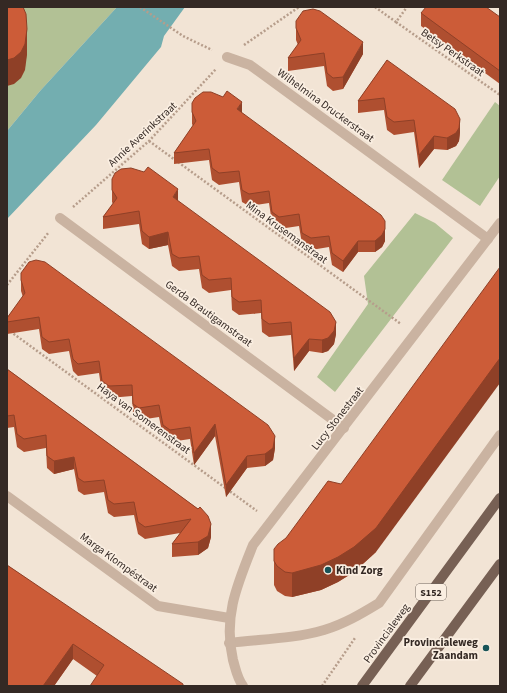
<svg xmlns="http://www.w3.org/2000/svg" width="507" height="693" viewBox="0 0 507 693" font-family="'Source Sans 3',sans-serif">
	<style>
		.green { fill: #b2c195 }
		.water { fill: #73aeb0 }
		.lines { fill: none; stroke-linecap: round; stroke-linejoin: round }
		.path { stroke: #b69d8b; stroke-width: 2.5; stroke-dasharray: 2 2; stroke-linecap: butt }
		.minor { stroke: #cab3a1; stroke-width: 10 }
		.primary { stroke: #776054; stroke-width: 10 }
		.wall { fill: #af4f30 }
		.shaded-wall { fill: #8f4027 }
		.building { fill: #cc5c38; stroke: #8f4027 }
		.poi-dot { fill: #185357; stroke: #faeee1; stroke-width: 1.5 }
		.labels { text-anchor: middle; stroke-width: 3.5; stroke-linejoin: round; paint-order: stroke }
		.shield { fill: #faeee1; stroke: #6f645d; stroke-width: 1 }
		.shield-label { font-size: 10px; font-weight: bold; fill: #342924 }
		.street-label { font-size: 11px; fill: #342924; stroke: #faeee1 }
		.poi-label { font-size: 11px; font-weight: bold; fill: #342924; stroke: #faeee1; text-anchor: start }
	</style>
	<rect width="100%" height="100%" fill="#f2e4d5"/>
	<g class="green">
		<path d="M7 7H117L40 91 7 131Z"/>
		<path d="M495 102 500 106V176L480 206 442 180Z"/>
		<path d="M415 213 435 223 453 238 335 392 317 377 368 304 364 276Z"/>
	</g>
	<path class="water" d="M117 7H185L164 36 161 47 96 125 7 219V131L40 91Z"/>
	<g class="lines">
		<g class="path">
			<path d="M140 7 183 36 212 50"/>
			<path d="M375 7 396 22 407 7"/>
			<path d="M396 22 500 95"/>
			<path d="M244 45 299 7"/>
			<path d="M149 141 401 324"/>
			<path d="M73 207 149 141 216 69"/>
			<path d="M7 285 49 232"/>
			<path d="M7 329 257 511"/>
			<path d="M322 686 355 638"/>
		</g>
		<g class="minor">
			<path d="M227 57 250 65 488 239"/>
			<path d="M60 218 344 428"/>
			<path d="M7 496 158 606 229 618"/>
			<path d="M229 643C260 639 293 639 324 630 344 624 361 614 379 603L500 435"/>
			<path d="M243 686C237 678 236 670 233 660 223 617 237 585 253 545L500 223"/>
		</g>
		<g class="primary">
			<path d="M362 686 500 498"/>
			<path d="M410 686 500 564"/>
		</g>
	</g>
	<g class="wall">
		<path d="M421 13 500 17V84L421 26Z"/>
		<path d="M296 28 363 54 343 89 333 91 327 86 324 66 288 71V58L298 45 296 40Z"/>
		<path d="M387 60 460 132 459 141 456 146 447 150 434 149 419 168 414 132 394 135 387 130 384 110 358 113V101Z"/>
		<path d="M192 103 242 113 385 241 382 247 375 252H358L343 272 332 265 329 247 311 250 302 244 299 226 279 229 272 223 269 203 249 206 242 202 239 182 219 185 212 180 209 160 174 164V153L193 126 192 124Z"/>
		<path d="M112 179 178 201 336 334 334 344 328 351 322 353 309 351 294 371 291 335 269 337 262 332 261 313 239 315 232 310 231 290 209 293 202 288 199 269 179 271 172 266 168 245 149 249 142 244 139 224 103 229V217L113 204 112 202Z"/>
		<path d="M21 273 275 448 273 460 265 466 247 468 226 497 215 436 194 465 190 439 170 442 163 437 159 417 139 420 133 415 132 396 109 398 102 393 99 373 78 376 73 371 69 351 49 354 42 349 39 329 7 334V318L23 297 21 291Z"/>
		<path d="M7 369 198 509 211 537 208 548 198 555 172 557V544L180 533 145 539 138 534 134 515 114 517 108 513 104 492 84 495 78 491 74 469 54 474 47 468 46 448 24 452 17 447 14 427 7 428Z"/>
		<path d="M376 552 354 572 338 582 321 590 292 597 285 596 277 591 274 585V561Z"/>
		<path d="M7 565 183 686 97 676 73 659 54 686H7Z"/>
	</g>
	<g class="shaded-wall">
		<path d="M27 29V55L25 70 21 78 14 84 7 86V60Z"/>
		<path d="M363 42V54L343 89V77Z"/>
		<path d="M242 102V114L237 109Z"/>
		<path d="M460 119V132L459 141 456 146 447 150V138Z"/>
		<path d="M434 136V149L419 168V155Z"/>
		<path d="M178 189V201L173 197Z"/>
		<path d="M385 221V241L382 247 375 252V241Z"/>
		<path d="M168 232V245L149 249V237Z"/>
		<path d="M358 241V252L343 272V261Z"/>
		<path d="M336 322V334L334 344 328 351 322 353V340Z"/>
		<path d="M309 339V351L294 371V358Z"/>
		<path d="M500 358V383L376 552 354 572 338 582 321 590 292 597V573Z"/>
		<path d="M215 424V436L194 465V453Z"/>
		<path d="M275 436V448L273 460 265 466V454Z"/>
		<path d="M247 456V468L226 497V485Z"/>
		<path d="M74 457V469L54 474V461Z"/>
		<path d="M211 524V537L208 548 198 555V542Z"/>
		<path d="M73 644V659L54 686H43Z"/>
	</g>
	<g class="building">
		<path d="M7 7H23L26 14 27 29 25 44 21 52 14 58 7 60Z"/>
		<path d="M426 7H486L500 17V71L421 13Z"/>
		<path d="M313 9 320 11 363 42 343 77 333 78 327 73 324 53 288 58 301 40 296 28V21L303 11Z"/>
		<path d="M387 60 455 109 460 119 459 128 456 133 447 138 434 136 419 155 414 120 394 122 387 117 384 98 358 101Z"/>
		<path d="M227 91 242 102 237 109 381 215 385 221V229L382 235 375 241H358L343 261 332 253 329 236 311 238 302 233 299 214 279 217 272 212 269 191 249 194 242 190 239 171 219 173 212 168 209 149 174 153 196 121 192 112V103L195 98 203 92H211L223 97Z"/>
		<path d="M148 167 178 189 173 197 330 312 336 322 334 331 328 338 322 340 309 339 294 358 291 322 269 324 262 319 261 300 239 302 232 297 231 278 209 280 202 275 199 256 179 258 172 254 168 232 149 237 142 231 139 211 103 217 117 198 112 190V179L115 173 121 169 131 168 144 172Z"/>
		<path d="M36 260 45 262 268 425 275 436 273 448 265 454 247 456 226 485 215 424 194 453 190 427 170 430 163 425 159 405 139 408 133 404 132 385 109 386 102 381 99 361 78 364 73 359 69 339 49 342 42 337 39 317 7 322V318L25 293 21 280V273L29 262Z"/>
		<path d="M500 267V358L376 528 354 547 338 557 321 565 292 573 285 572 277 566 274 561V549L278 544 286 538 328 481 341 484Z"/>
		<path d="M7 369 198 509 200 507 208 516 211 524 208 536 198 542 172 544 191 519 145 527 138 522 134 502 114 504 108 500 104 480 84 482 78 478 74 457 54 461 47 456 46 435 24 439 17 434 14 415 7 416Z"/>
		<path d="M7 565 183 684V686H90L104 665 73 644 43 686H9L7 684Z"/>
	</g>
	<g class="poi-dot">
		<circle cx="328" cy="570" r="4"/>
		<circle cx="486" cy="648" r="4"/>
	</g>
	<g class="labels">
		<rect class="shield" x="416" y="584" width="30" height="16" rx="3"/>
		<g class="shield-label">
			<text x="431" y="596">S152</text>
		</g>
		<g class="street-label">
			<text transform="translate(453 52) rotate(35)" y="4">Betsy Perkstraat</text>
			<text transform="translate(326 105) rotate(36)" y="4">Wilhelmina Druckerstraat</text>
			<text transform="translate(142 134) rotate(-43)" y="4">Annie Averinkstraat</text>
			<text transform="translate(287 232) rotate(36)" y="4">Mina Krusemanstraat</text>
			<text transform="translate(209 313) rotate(36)" y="4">Gerda Brautigamstraat</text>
			<text transform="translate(144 418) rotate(36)" y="4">Haya van Somerenstraat</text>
			<text transform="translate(337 418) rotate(-52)" y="4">Lucy Stonestraat</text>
			<text transform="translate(119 562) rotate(36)" y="4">Marga Klompéstraat</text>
			<text transform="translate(386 633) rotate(-54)" y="4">Provincialeweg</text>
		</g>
		<g class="poi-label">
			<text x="336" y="574">Kind Zorg</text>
			<text x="478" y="646" text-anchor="end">Provincialeweg<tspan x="478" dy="13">Zaandam</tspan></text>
		</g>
	</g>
	<rect width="507" height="693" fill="none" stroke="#342924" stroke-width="16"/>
</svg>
